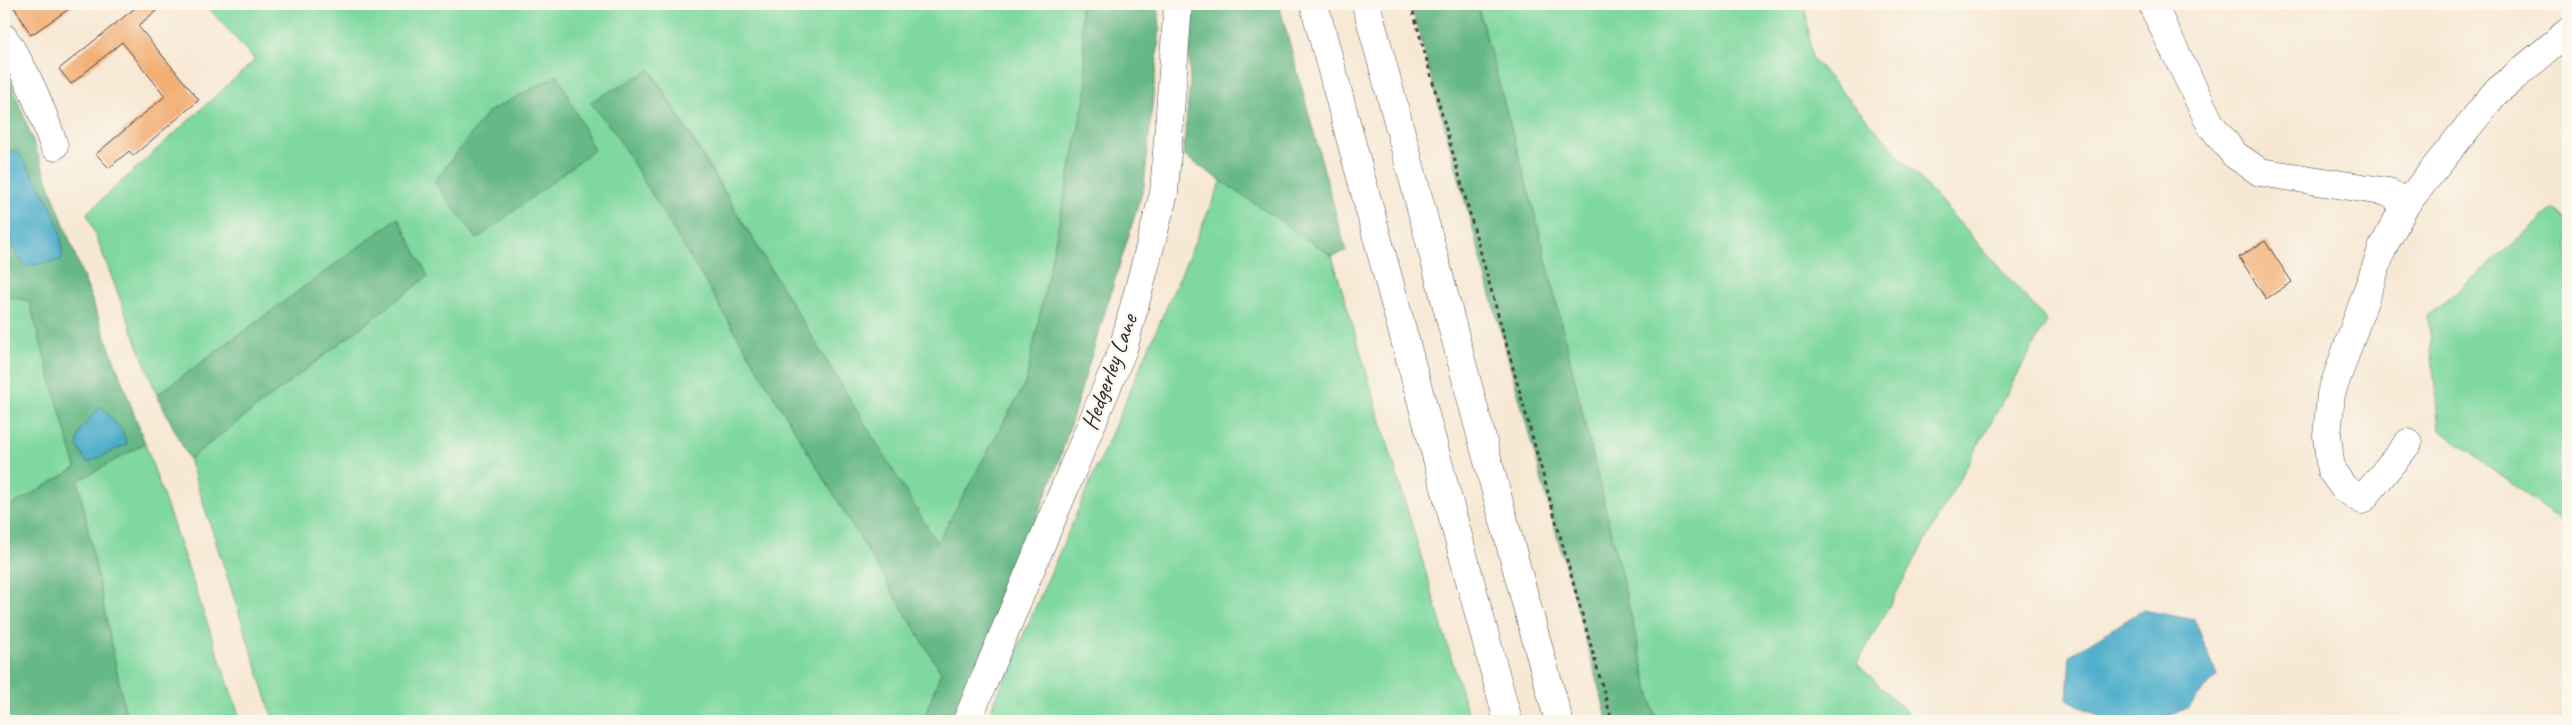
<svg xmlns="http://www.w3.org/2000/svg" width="2572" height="725" viewBox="0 0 2572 725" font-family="Caveat,sans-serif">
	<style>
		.green { fill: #7ed89f; stroke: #548265 }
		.forest { fill: #66b886; stroke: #487258 }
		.water { fill: #4badca; stroke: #3b6c7a }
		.building { fill: #f3af76 }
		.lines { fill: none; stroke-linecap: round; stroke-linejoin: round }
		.minor-casing { stroke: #4a4744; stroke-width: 29 }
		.highway-casing { stroke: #4a4744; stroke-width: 29 }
		.path { stroke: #4a4744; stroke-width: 3; stroke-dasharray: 4 4; stroke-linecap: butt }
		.minor { stroke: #fff; stroke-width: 28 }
		.highway { stroke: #fff; stroke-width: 28 }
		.labels { text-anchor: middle; stroke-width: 5; stroke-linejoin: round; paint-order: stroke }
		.street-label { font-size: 24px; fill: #2b2b2b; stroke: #fbf7ec }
	</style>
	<rect width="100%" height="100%" fill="#fbf7ec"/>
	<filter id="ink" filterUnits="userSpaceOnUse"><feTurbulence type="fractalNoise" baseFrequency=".02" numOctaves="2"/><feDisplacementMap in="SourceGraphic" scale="10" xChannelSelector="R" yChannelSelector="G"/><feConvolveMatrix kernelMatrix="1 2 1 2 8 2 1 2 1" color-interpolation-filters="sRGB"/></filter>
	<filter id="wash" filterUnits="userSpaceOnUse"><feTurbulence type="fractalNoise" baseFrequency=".0096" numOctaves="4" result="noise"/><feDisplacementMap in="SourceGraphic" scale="20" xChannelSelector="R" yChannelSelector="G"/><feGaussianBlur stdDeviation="1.12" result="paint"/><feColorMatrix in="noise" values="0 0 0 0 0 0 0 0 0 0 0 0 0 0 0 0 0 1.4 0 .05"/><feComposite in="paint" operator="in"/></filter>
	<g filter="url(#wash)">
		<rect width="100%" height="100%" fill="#f7e8d4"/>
		<g class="green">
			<path d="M205 4H1080L1087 88 1026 382 937 544 651 70 591 102 615 133 941 672 923 721H274L189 459 428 276 398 218 157 395 87 213 255 60Z"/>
			<path d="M1477 4H1805L1812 58 2047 321 1857 664 1916 721H1656L1538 226Z"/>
			<path d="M1222 180 1332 256 1470 721H986Z"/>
			<path d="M2555 208 2568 221V526L2439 429 2428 316Z"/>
			<path d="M4 296 29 301 76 468 4 510Z"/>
			<path d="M145 443 241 721H127L78 481Z"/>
		</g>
		<g class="forest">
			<path d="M1080 4H1158L1160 28 1144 186 1058 464 965 701 956 721H923L941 672 615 133 590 102 650 70 937 543 1026 382 1087 88Z"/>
			<path d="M1187 4H1279L1346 251 1332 256 1183 155 1190 83Z"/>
			<path d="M1411 4H1477L1538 226 1656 721H1608Z"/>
			<path d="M4 63 145 443 78 481 127 721H4V510L76 468 29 301 4 296Z"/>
			<path d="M558 75 594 150 477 239 434 182 488 112Z"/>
			<path d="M398 218 428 276 189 459 157 395Z"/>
		</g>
		<g class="water">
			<path d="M4 151 18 152C40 187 65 218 62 260L25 266C0 236 4 189 4 151Z"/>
			<path d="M101 406 122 431 127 444 87 463 77 446 80 430Z"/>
			<path d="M2143 610 2195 620 2217 676 2188 707 2160 721H2107L2067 699 2070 655Z"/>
		</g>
		<g id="blocks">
			<g class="building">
				<path d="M12 4H76L31 35Z"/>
				<path d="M140 4H164L138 26 199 100 133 156 129 151 109 168 96 154 165 96 122 42 71 84 59 69Z"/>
				<path d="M2265 241 2292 282 2266 299 2239 257Z"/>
			</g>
		</g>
	</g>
	<g filter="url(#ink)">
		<use href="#blocks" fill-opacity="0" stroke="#4a4744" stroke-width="1"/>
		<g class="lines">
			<g class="minor-casing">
				<g id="minor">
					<path d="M2152 4 2211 125 2235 155 2260 172 2388 192 2406 204"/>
					<path d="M4 38C27 72 41 107 54 146"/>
					<path d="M2408 443 2362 500 2344 488 2331 470 2327 436 2331 394 2383 247 2406 204 2495 93 2568 32"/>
					<path d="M967 721 1123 349 1164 193 1178 4"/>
				</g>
			</g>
			<g class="highway-casing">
				<g id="highway">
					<path d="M1314 4 1508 721"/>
					<path d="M1366 4C1432 242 1491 483 1559 721"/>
				</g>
			</g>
			<path class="path" d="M1411 4 1612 721"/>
			<use href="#minor" class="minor"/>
			<use href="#highway" class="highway"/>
		</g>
	</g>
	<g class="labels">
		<g class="street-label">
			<text transform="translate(1109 372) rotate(-70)" y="8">Hedgerley Lane</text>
		</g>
	</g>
	<rect width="2572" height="725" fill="none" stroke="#fbf7ec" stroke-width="20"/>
</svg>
